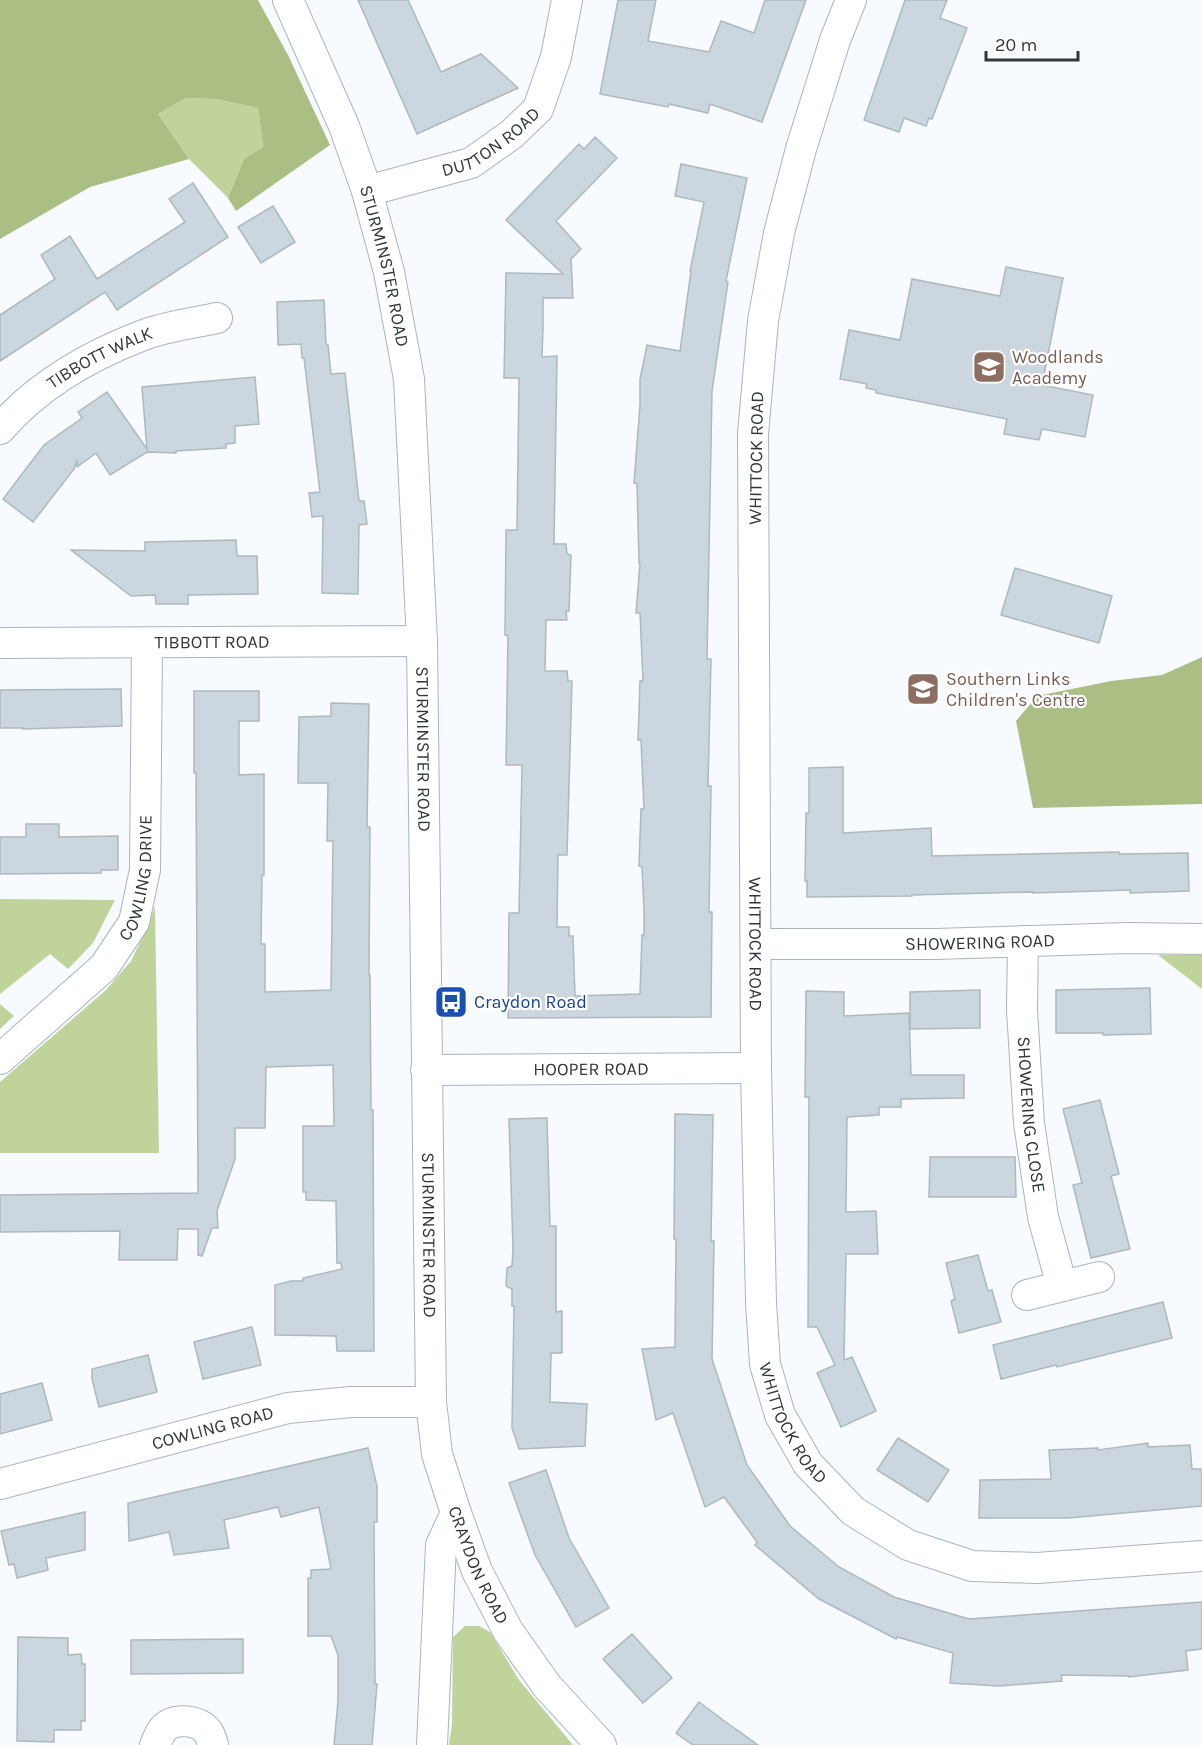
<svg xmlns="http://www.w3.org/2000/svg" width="1202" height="1745" viewBox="0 0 1202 1745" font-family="Karla,sans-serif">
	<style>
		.green { fill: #bfd39b }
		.forest { fill: #abbf85 }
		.building { fill: #ccd6de; stroke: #aeb8bf; stroke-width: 1.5 }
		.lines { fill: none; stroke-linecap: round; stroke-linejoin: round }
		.minor-casing { stroke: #abb4bc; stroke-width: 32 }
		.minor { stroke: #fff; stroke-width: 30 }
		.labels { text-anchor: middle; stroke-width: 4.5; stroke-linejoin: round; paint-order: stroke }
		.street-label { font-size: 18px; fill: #33373a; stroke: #fff }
		.education-label { font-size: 18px; fill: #785e54; stroke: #fff; text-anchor: start }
		.transit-label { font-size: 18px; fill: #164399; stroke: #fff; text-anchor: start }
	</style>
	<rect width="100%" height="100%" fill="#f7fbff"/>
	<g class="green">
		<path d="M186 98 216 99 258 108 263 147 244 159 228 198 189 159 158 114Z"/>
		<path d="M0 899 115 900 93 943 68 969 50 954 0 994Z"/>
		<path d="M155 906 159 1153H0V1082L106 990 131 961 148 926Z"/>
		<path d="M1202 954V989L1158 955Z"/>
		<path d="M0 1004 14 1016 0 1029Z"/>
		<path d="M465 1626H479L490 1632 519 1680 573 1745H449L452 1724 453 1637Z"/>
	</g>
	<g class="forest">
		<path d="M0 0H258L289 57 330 145 236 211 228 198 244 159 263 147 258 108 216 99 186 98 158 114 189 159 90 187 0 239Z"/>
		<path d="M1202 657V804L1033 808 1016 721 1037 696 1111 681 1162 675Z"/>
	</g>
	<g class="building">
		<path d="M358 0H408L441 72 481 54 518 88 417 134Z"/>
		<path d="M618 0H656L648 41 709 52 721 21 754 33 765 0H806L762 122 710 104 708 113 669 104 668 107 600 94Z"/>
		<path d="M905 0H947L940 18 967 28 932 119 929 118 926 126 904 118 899 132 864 120Z"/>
		<path d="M595 137 617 158 556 221 581 249 571 259 573 298H543V328L542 357 557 356 554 544H566L567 554 571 555 569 611H566L567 620H546L545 671H567L568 681H572L567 855H558L557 927H569V936H573L575 996 640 994 642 935 644 936V910L642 867 639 866 641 809H644L641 740H638L640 681H643L640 613H636L640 563H639L637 484 634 483 640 405V379L647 345 680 351 691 271H690L704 202 675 196 681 164 747 178 726 281 728 282 712 391 707 659H711L708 786H711L709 912H712L711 1017 508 1018 509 913H519L522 765H506L508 636 505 635 506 530H517L519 378H504L506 273 563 274 506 220 579 144 584 149Z"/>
		<path d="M193 183 228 237 117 310 105 292 0 361V315L55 279 41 255 70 236 97 279 185 222 169 199Z"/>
		<path d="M273 206 295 242 261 263 238 227Z"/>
		<path d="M1006 267 1063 278 1042 385 1093 395 1085 437 1042 429 1039 440 1004 434 1007 419 876 393V390L866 388 867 384 840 379 849 330 900 340 912 279 1000 296Z"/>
		<path d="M324 300 326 344 328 345 331 374 345 373 359 501H364L367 524 359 525 358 594 322 593 323 516 312 517 309 493 320 492 304 358H302L301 344 278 345 277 302Z"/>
		<path d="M255 377 259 424 235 426V443L226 444V448L176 451V453L147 452 110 475 96 453 77 467V460L74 469 33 522 3 499 44 445 82 418 78 412 107 392 147 449 142 387Z"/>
		<path d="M236 540 237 556H257L258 594 188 595V604H156L155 595 131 596 71 550 145 551V542Z"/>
		<path d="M1015 568 1112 596 1099 643 1001 615Z"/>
		<path d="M121 689 122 726 23 729V728H0V690Z"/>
		<path d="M194 691H259V721H239V775L264 774V875H262L261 944H265V992L331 990 333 841H327L328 783H298L299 717 331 716V703L369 704 367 827H370L369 975H370L371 1110H373L374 1351H337L336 1336 275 1335V1285L291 1281H303V1278L342 1269 341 1263H337L336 1201 306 1200V1192H303V1126H334L333 1065 266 1067 265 1128H235V1159L217 1211 218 1228H212L202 1256 198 1255V1229H178L177 1260H119L120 1231 0 1232V1195L198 1193 196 773H194Z"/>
		<path d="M843 767V833L931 828 932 856 1119 852V854L1188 853 1189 891 1130 893V890L1033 893V892L912 895V896L807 897V881H805L806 813H809V768Z"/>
		<path d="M26 824H59V837L118 836V870H101V873L0 874V837H26Z"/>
		<path d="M1150 988 1151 1034 1103 1035V1033H1056V990Z"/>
		<path d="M980 990V1028L910 1029V992Z"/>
		<path d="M806 991 844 992V1016L909 1013 911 1075H964V1098L901 1099V1107H879V1115L847 1117 846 1212 876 1211 878 1254H846L844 1360 852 1357 876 1411 841 1427 817 1373 835 1365 817 1327H808L809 1097H805Z"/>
		<path d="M1100 1100 1119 1174 1111 1176 1130 1249 1091 1258 1073 1185 1082 1183 1063 1109Z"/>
		<path d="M675 1114 713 1115 711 1241H714L712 1359 747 1465 790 1526 839 1567 894 1597 969 1619 1202 1602V1649L1186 1651 1188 1670 1129 1677V1676L1061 1675 1062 1681 999 1686 950 1683 953 1653 897 1637 896 1639 819 1599 755 1545 757 1542 724 1497 705 1507 673 1413 656 1420 642 1349 675 1347 676 1239H674Z"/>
		<path d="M547 1118 550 1226H556V1312L562 1311V1353H551L550 1402 587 1404 585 1446 519 1449 512 1428 514 1306H512V1289L506 1286 507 1268 512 1266 513 1249 509 1119Z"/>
		<path d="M930 1157H1015L1016 1197H929Z"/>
		<path d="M978 1255 988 1291 992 1290 1001 1322 959 1333 951 1301 955 1299 946 1263Z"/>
		<path d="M1163 1302 1172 1338 1057 1367 1056 1365 1001 1379 993 1345Z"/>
		<path d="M252 1327 261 1365 203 1379 194 1342Z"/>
		<path d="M148 1355 157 1392 99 1407 92 1379V1369Z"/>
		<path d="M42 1383 52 1420 0 1434V1394Z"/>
		<path d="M898 1438 949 1470 928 1502 877 1470Z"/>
		<path d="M1148 1443V1447L1190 1445 1192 1469H1202V1506L1068 1518H979L980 1480 1051 1479 1049 1450 1098 1448V1450Z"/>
		<path d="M368 1448 377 1486V1522H374L375 1684H377L372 1745H334L338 1701V1655L331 1636H308V1578H311V1570L331 1569 319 1507 281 1517 278 1507 224 1520 229 1548 174 1555 169 1532 129 1541 128 1503Z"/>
		<path d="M546 1470 569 1538 609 1608 576 1627 535 1555 509 1483Z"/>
		<path d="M85 1512V1550L46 1558 48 1570 17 1578 14 1564 9 1565 1 1531Z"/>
		<path d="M632 1634 672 1678 643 1703 603 1659Z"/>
		<path d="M18 1637 68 1638V1655L81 1654 82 1664H85V1721H81V1730H54V1742L17 1741Z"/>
		<path d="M243 1639V1673L131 1674V1640Z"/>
		<path d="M699 1702 723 1720 758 1745H693L676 1733Z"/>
	</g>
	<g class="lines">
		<g class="minor-casing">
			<g id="minor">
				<path id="s1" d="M288 0 344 126 367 191 389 272 409 379 422 641 431 1402 437 1454 456 1513 477 1571 508 1631 547 1686 601 1745"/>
				<path id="s2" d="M851 0 835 40 801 149 779 233 763 321 753 434 756 1068 761 1303 765 1364 780 1415 808 1464 853 1511 908 1545 972 1566 1037 1568 1202 1556"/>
				<path id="s3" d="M367 191 471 163 512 134 538 109 556 57 567 0"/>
				<path id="s4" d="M0 429C37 386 89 356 141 336 162 327 194 323 217 318"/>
				<path id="s5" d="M0 643 422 641"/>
				<path id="s6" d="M1023 941 1022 1010 1029 1123 1043 1217 1062 1286"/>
				<path id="s7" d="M756 944H935L1127 938 1202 939"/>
				<path id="s8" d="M0 1059 104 967 134 922 145 870 147 643"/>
				<path id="s9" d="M426 1070 756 1068"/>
				<path d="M1027 1295 1099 1277"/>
				<path id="s10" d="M0 1484 288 1408 351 1402H431"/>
				<path d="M155 1745C157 1740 160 1733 164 1728 175 1717 199 1720 208 1732 210 1735 212 1741 213 1745"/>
				<path d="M432 1745 441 1545 456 1513"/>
			</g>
		</g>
		<use href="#minor" class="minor"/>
	</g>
	<defs>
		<g id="school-square" transform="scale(1.725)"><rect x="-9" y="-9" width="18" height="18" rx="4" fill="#8d6e63" stroke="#fff"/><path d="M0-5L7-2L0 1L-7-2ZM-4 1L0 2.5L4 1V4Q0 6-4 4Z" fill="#fff"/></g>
		<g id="bus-square" transform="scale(1.725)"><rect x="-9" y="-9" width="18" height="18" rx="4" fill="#1a4fb4" stroke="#fff"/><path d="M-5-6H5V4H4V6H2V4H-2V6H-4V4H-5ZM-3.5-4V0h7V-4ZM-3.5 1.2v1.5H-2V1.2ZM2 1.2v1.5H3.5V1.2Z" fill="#fff"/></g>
	</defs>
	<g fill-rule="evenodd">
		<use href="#school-square" x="989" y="367"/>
		<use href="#school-square" x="923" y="689"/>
		<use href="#bus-square" x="451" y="1002"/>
	</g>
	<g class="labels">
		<g class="street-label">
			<text dy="6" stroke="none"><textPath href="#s3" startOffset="135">DUTTON ROAD</textPath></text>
			<text dy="6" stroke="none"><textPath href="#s1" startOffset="284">STURMINSTER ROAD</textPath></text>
			<text dy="6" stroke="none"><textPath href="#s4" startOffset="124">TIBBOTT WALK</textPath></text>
			<text transform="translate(756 458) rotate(-89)" y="6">WHITTOCK ROAD</text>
			<text dy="6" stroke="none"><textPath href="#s5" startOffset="212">TIBBOTT ROAD</textPath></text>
			<text dy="6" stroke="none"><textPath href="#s1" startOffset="770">STURMINSTER ROAD</textPath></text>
			<text dy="6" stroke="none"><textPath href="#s8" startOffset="237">COWLING DRIVE</textPath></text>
			<text dy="6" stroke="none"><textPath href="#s7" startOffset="224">SHOWERING ROAD</textPath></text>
			<text dy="6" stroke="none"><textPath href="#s2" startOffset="957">WHITTOCK ROAD</textPath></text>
			<text dy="6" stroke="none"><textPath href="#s9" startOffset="165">HOOPER ROAD</textPath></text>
			<text dy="6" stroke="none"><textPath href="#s6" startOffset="174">SHOWERING CLOSE</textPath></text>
			<text dy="6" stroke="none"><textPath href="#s1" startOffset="1256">STURMINSTER ROAD</textPath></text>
			<text dy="6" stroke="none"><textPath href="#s2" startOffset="1443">WHITTOCK ROAD</textPath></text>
			<text dy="6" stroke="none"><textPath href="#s10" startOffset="220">COWLING ROAD</textPath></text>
			<text dy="6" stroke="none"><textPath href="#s1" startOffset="1594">CRAYDON ROAD</textPath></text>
		</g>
		<g class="education-label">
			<text x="1012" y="363">Woodlands<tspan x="1012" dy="21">Academy</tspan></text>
			<text x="946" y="685">Southern Links<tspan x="946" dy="21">Children's Centre</tspan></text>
		</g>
		<g class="transit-label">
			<text x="474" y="1008">Craydon Road</text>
		</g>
	</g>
	<path d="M986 51v9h92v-9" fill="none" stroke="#33373a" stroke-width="3"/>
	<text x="995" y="51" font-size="18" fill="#33373a" stroke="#ffffff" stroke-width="4.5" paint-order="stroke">20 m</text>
</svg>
